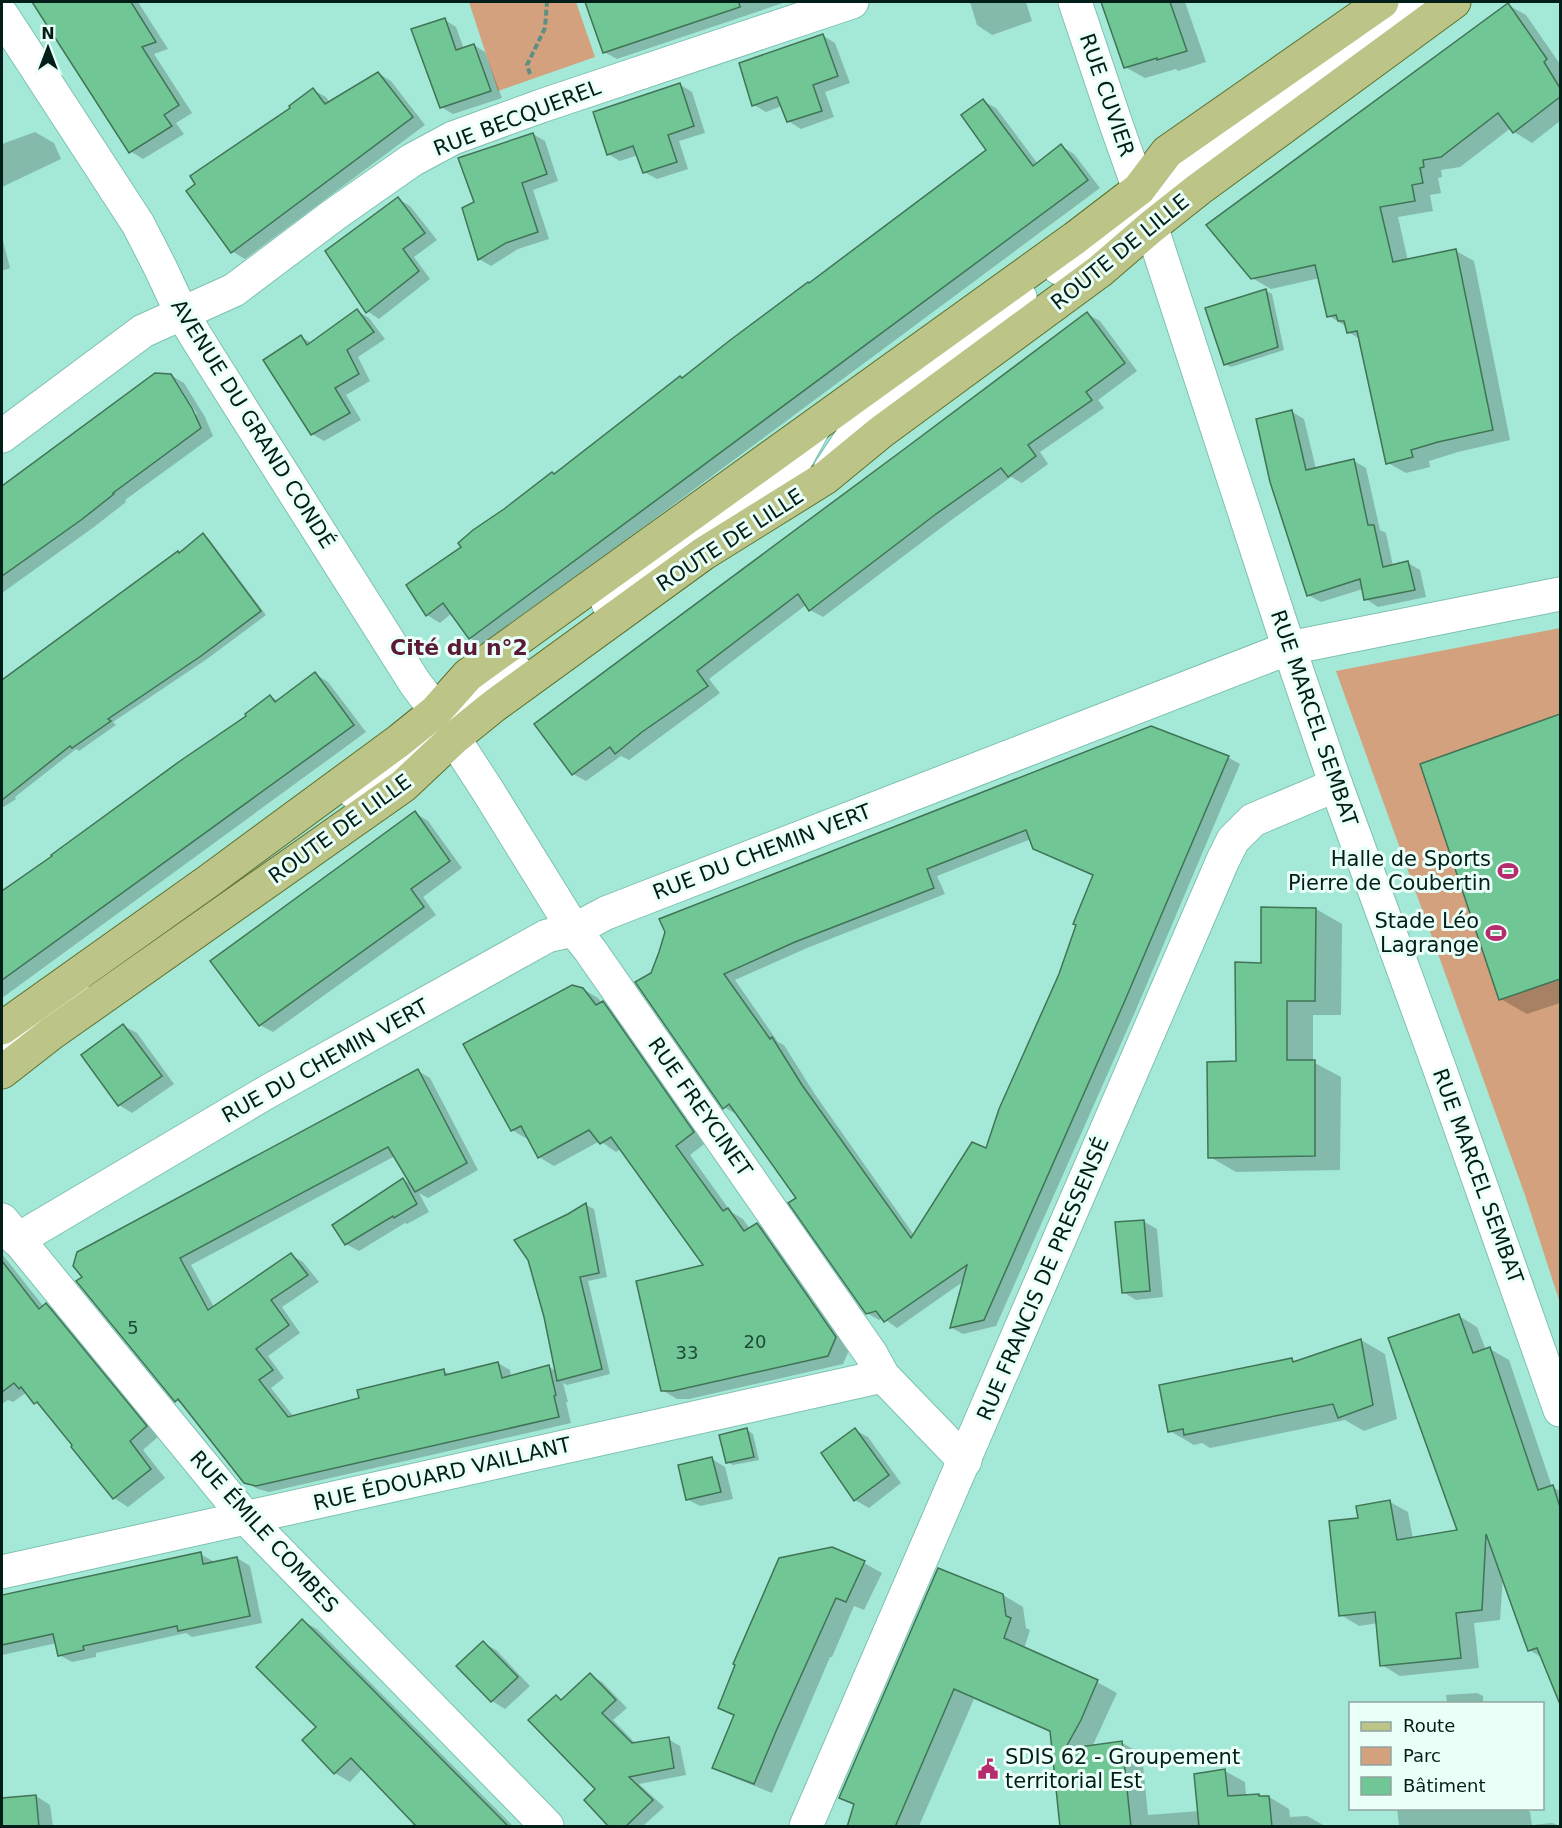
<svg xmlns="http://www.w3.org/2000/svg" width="1562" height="1828" viewBox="0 0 1562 1828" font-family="'DejaVu Sans',sans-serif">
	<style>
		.green { fill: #d3a17d }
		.shadow { fill: #0003; fill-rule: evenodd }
		.building { fill: #70c694; stroke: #417456; stroke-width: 1.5; fill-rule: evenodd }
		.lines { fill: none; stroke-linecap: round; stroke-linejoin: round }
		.minor-casing { stroke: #7ec1b1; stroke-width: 35 }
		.major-casing { stroke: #5e712d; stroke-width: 35 }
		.path { stroke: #5d9083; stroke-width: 4; stroke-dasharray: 6 3; stroke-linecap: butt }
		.minor { stroke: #fff; stroke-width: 33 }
		.major { stroke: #bcc488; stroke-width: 33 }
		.labels { text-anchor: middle; stroke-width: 6; stroke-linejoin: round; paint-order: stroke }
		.number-label { font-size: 18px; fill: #1e4837 }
		.street-label { font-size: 21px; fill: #021e18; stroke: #ebfff9 }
		.poi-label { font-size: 21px; fill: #021e18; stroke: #ebfff9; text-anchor: end }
		.neighbourhood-label { font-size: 22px; font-weight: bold; fill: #5a1936; stroke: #ebfff9 }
	</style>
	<rect width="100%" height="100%" fill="#a4e9d7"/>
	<g class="green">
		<path d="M469 2H576L595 57 498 91Z"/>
		<path d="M1560 628V1303L1525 1195 1336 671Z"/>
	</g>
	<g class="shadow">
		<path d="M42 2H138L168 49 154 54 192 113 176 123 184 134 143 159 130 151 35 4Z"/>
		<path d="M605 2H786L617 59 604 52 589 7Z"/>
		<path d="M970 2H1026L1032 21 992 35 977 25Z"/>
		<path d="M1102 2H1185L1206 62 1178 71 1176 69 1145 78 1125 67Z"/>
		<path d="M1508 5 1526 15 1560 64V121L1532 143 1514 132 1511 128 1460 167 1441 170 1442 177 1438 178 1441 193 1430 195 1433 211 1398 217 1408 261 1456 251 1474 261 1510 440 1458 452 1429 461 1430 467 1406 473 1388 463 1360 339 1348 332 1347 327 1329 316 1320 278 1271 289 1252 278Z"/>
		<path d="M445 20 456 27 464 49 474 45 485 52 502 98 453 114 441 107Z"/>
		<path d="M822 35 835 43 850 83 825 92 834 117 801 129 788 121 782 106 766 112 754 105Z"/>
		<path d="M378 73 391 81 425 125 245 259 233 252 188 191 313 90 326 97 330 103Z"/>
		<path d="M679 84 692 92 705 133 679 141 688 169 657 179 644 172 638 155 620 161 608 154Z"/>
		<path d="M983 101 996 108 1038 164 1061 146 1074 154 1100 188 483 646 470 638 452 613 440 623 427 615 408 585 463 547 554 475 988 150Z"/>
		<path d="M35 132 54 143 61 159 2 187V144Z"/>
		<path d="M533 134 545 141 558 181 533 190 549 239 518 249 491 266 479 259 476 202ZM512 238 513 240 485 257V254Z"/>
		<path d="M398 199 410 206 437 240 414 257 430 279 379 319 367 311Z"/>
		<path d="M2 237 10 268 2 271Z"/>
		<path d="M1266 291 1272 294 1284 350 1231 367 1225 364Z"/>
		<path d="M357 311 369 318 385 339 358 357 370 381 346 395 361 420 324 441 312 434 301 337 312 343Z"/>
		<path d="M1087 314 1100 321 1137 371 1098 400 1104 408 1040 452 1048 464 1022 483 1011 477 950 521 823 617 810 610 806 605 709 679 720 693 629 760 621 756 586 781 573 774Z"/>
		<path d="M156 374 170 375 184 383 205 417 213 436 125 500 126 502 94 527 2 593V489ZM173 380H176L197 414 195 415Z"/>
		<path d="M1292 412 1304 419 1316 469 1354 461 1366 468 1380 530 1386 533 1393 566 1408 563 1420 570 1426 597 1378 607 1366 599 1363 589 1321 602 1308 595Z"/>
		<path d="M203 535 209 539 266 615 207 659 113 722 116 725 79 751 76 749 15 797 16 799 2 808V684L180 554Z"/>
		<path d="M315 674 328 682 366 732 2 998V893L249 717 271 697 279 701Z"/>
		<path d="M1560 716V1003L1527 1014 1501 999 1421 765Z"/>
		<path d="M1151 728 1229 758 1240 764 1135 1012 996 1326 963 1334 952 1328 964 1281 897 1328 883 1318 879 1320 867 1313 798 1198 737 1113 736 1114 724 1107 637 982ZM1031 839 1034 848 1047 855 1094 876 1060 974 986 1150 914 1235 814 1093 784 1045 778 1042 735 980 807 948 945 894 937 876Z"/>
		<path d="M415 813 428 821 462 868 423 897 436 915 273 1032 260 1025Z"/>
		<path d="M1316 909 1342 924 1341 1015H1313V1062L1341 1077 1340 1170 1236 1172 1210 1157 1238 1063 1262 964Z"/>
		<path d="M583 989 598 998 602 1003 618 1012 708 1141 690 1155 731 1212 743 1219 750 1229 757 1224 772 1233 851 1346 843 1364 689 1399H677L662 1390 706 1266 621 1149 616 1152 600 1141 554 1166 539 1157 529 1138 527 1139 512 1130Z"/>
		<path d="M124 1026 137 1033 174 1084 132 1113 119 1105 83 1056Z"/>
		<path d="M418 1071 430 1078 478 1170 428 1198 419 1193 429 1212 407 1224 405 1223 359 1251 346 1244 403 1179 412 1185 395 1156 191 1265 214 1307 291 1255 303 1262 319 1282 282 1307 300 1333 268 1356 284 1378 271 1388 294 1417 361 1399 444 1371 451 1375 498 1363 510 1370 511 1376 549 1367 556 1371 569 1215 586 1205 594 1209 607 1277 588 1281 610 1374 567 1385 563 1383 568 1402H566L571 1423 269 1492 258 1489 245 1482 185 1406 176 1400 78 1281Z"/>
		<path d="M1143 1221 1157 1229 1163 1297 1136 1300 1123 1292Z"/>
		<path d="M2 1254 44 1307 46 1305 61 1313 160 1435 143 1450 165 1478 128 1507 114 1498 74 1445 42 1407 35 1402 27 1392 13 1402 8 1400 2 1404Z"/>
		<path d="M1459 1316 1477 1327 1486 1350 1490 1349 1509 1360 1552 1487 1560 1491V1681L1556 1679 1543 1658 1529 1650 1503 1576 1500 1620 1474 1623 1479 1668 1400 1676 1382 1665 1378 1623 1359 1626 1341 1615 1360 1520 1390 1502 1408 1512 1413 1539 1459 1531Z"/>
		<path d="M1361 1340 1385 1354 1397 1419 1364 1431 1345 1420 1210 1448 1202 1443 1194 1445 1170 1431 1292 1360 1297 1362Z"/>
		<path d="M747 1430 753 1434 759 1460 733 1465 727 1462Z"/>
		<path d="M855 1430 868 1437 901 1483 869 1508 855 1500 823 1453Z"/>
		<path d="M712 1459 725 1467 733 1499 700 1506 687 1499Z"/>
		<path d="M831 1548 864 1563 882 1573 864 1610 854 1606 832 1657H830L772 1793 732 1777 714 1767 735 1716 720 1708Z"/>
		<path d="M200 1554 213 1561 214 1563 237 1558 250 1566 262 1623 192 1637 186 1633 96 1653V1657L72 1662 59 1655 57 1643 2 1655V1597Z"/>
		<path d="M1003 1595 1023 1607 1026 1628 1030 1630 1024 1649 1097 1682 1117 1693 1092 1747 1122 1743 1142 1754 1148 1815 1199 1811 1225 1771 1245 1782 1246 1796 1258 1795 1262 1798 1269 1797 1289 1809 1290 1817 1307 1816 1325 1826H1061L1052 1733 974 1699 919 1826H849L855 1806 840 1797Z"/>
		<path d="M302 1621 317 1629 513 1826H411L415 1822 363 1768 350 1782 335 1773 304 1740 318 1727Z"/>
		<path d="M483 1643 496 1650 530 1686 505 1709 492 1701Z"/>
		<path d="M590 1675 602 1682 627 1708 613 1720 636 1744 668 1739 680 1746 686 1775 639 1784 664 1807 643 1826H612L597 1789 556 1697 562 1701Z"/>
		<path d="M1477 1693 1483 1696V1704H1447L1446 1695Z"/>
		<path d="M36 1796 50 1805 53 1826H2V1800Z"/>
		<path d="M1397 1808H1524L1530 1812 1532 1825 1552 1823 1560 1826H1399Z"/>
	</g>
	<g class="building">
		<path d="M32 2H131L156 42 142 47 179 105 164 115 172 126 129 153Z"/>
		<path d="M585 2H739L740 7 603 53Z"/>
		<path d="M1101 2H1170L1187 51 1157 60V58L1124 68Z"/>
		<path d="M1508 3 1547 59 1544 62 1560 88V97L1513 133 1498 113 1441 157 1423 160 1424 167 1420 168 1423 183 1412 185 1415 201 1380 207 1393 262 1456 249 1493 430 1438 442 1411 450 1413 457 1386 464 1357 331 1347 333 1344 321H1338L1336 315 1327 317 1315 265 1251 279 1206 225Z"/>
		<path d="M445 18 456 50 474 44 491 91 440 108 411 29Z"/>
		<path d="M823 34 838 76 813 85 822 111 787 122 777 97 752 106 739 63Z"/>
		<path d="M378 72 413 117 231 253 186 191 195 184 190 176 290 108 289 106 313 88 325 104Z"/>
		<path d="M680 83 694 126 668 135 677 162 643 173 633 146 607 155 593 112Z"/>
		<path d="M983 99 1033 166 1061 144 1088 180 469 639 443 603 426 616 406 585 461 547 458 543 473 530 504 509 552 472 554 474 680 376 682 378 729 341 808 282 809 283 986 150 961 115Z"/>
		<path d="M533 133 547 174 522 183 538 232 506 243 478 260 462 208 474 202 458 158Z"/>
		<path d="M398 197 425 233 403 249 419 271 366 313 325 251Z"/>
		<path d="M1266 289 1278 347 1224 365 1205 308Z"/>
		<path d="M357 309 374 332 347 350 359 374 335 388 350 413 311 435 263 360 301 335 307 345Z"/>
		<path d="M1087 312 1125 363 1086 392 1092 400 1028 445 1036 456 1008 477 1001 468 936 514 809 611 798 594 697 671 708 686 642 732 615 754 610 747 572 775 534 724 907 447Z"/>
		<path d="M155 373 171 374 192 408 201 428 113 493 114 494 81 520 2 576V486Z"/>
		<path d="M1292 410 1306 470 1354 459 1368 525H1374L1383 567 1408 561 1415 590 1364 600 1360 579 1307 596 1270 482 1256 419Z"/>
		<path d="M203 533 261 611 201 656 108 719 111 721 72 748 70 746 2 800V680L178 551 179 553Z"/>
		<path d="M315 672 354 725 2 980V891L52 856 51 855 180 761 246 716 245 714 270 695 275 702Z"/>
		<path d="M1560 714V979L1499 1000 1420 764Z"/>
		<path d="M1151 726 1229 756 1123 1005 984 1320 950 1328 967 1265 884 1322 876 1311 866 1314 788 1203 796 1198 729 1104 723 1109 635 982 651 973 659 952 665 932 659 919ZM1026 830 1033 849 1093 875 1073 924 1076 925 1059 974 999 1109 986 1148 972 1142 911 1238 802 1085 772 1037 770 1039 724 974 795 942 934 888 927 869Z"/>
		<path d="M415 811 450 861 411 889 424 907 259 1026 210 961Z"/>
		<path d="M1261 907 1316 908 1315 1001H1287V1060H1315V1156L1208 1158 1207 1062 1236 1061 1235 962 1261 963Z"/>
		<path d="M572 985 583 988 596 1005 603 1001 694 1132 676 1146 723 1211 728 1208 744 1231 757 1223 836 1337 828 1356 673 1391H661L636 1281 703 1265 611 1137 600 1144 589 1130 538 1158 521 1126 511 1131 463 1044Z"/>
		<path d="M123 1024 162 1076 118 1106 81 1055Z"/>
		<path d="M418 1069 467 1163 415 1192 388 1147 180 1258 208 1310 291 1253 308 1275 271 1300 289 1325 256 1349 273 1370 259 1380 288 1417 359 1398 357 1390 444 1369 445 1375 498 1362 502 1378 549 1365 556 1395 554 1396 559 1417 256 1486 244 1483 178 1399 175 1402 76 1281 82 1277 73 1266 77 1252Z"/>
		<path d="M403 1178 417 1204 394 1218 393 1216 345 1245 332 1225Z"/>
		<path d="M586 1203 599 1273 580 1277 602 1369 557 1381 544 1317 528 1260 514 1240 568 1214Z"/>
		<path d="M1144 1220 1150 1291 1122 1293 1115 1222Z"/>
		<path d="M2 1261 39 1309 46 1303 147 1426 130 1441 151 1469 113 1499 71 1447 72 1445 37 1402 34 1404 21 1387 19 1389 14 1383 2 1392Z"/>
		<path d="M1459 1314 1473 1353 1490 1347 1538 1490 1553 1485 1560 1507V1701L1559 1702 1537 1648 1528 1651 1486 1534 1482 1610 1456 1613 1461 1658 1380 1666 1375 1612 1339 1616 1329 1521 1358 1518 1356 1506 1390 1500 1397 1540 1457 1530 1388 1338Z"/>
		<path d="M1361 1339 1373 1405 1338 1418 1333 1404 1184 1435 1183 1429 1168 1432 1159 1385 1292 1358 1293 1362Z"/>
		<path d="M747 1428 754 1457 726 1463 719 1435Z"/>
		<path d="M855 1428 889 1475 854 1501 821 1453Z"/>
		<path d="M712 1457 721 1492 686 1500 678 1465Z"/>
		<path d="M832 1547 865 1561 846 1602 836 1598 777 1729 754 1784 712 1768 734 1715 718 1708 735 1665 733 1664 779 1558Z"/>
		<path d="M201 1552 203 1564 237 1557 250 1616 178 1631 177 1626 83 1646 84 1650 58 1656 53 1634 2 1645V1595Z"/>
		<path d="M938 1568 1003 1594 1006 1616 1011 1618 1004 1638 1098 1680 1081 1720 1065 1749 1122 1741 1131 1827H1060L1050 1731 954 1689 895 1827H847L854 1804 839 1798Z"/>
		<path d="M302 1619 373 1690 509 1827H417L351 1758 334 1774 302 1740 316 1727 256 1667Z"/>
		<path d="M483 1641 518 1677 491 1702 456 1666Z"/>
		<path d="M590 1673 616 1700 602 1713 632 1743 669 1737 674 1768 629 1777 653 1800 625 1827H609L584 1800 595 1789 528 1720 556 1695 561 1700Z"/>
		<path d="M1225 1769 1228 1796 1259 1794V1796H1269L1272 1827H1199L1194 1774Z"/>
		<path d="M36 1795 39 1827H2V1798Z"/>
	</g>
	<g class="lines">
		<g class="minor-casing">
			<g id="minor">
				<path d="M1075 2 1117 127 1139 189 1281 624 1336 785 1439 1067 1560 1410"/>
				<path d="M2 15 138 224 160 267 182 314 210 359 415 683 436 711 488 791 574 930 590 950 871 1354 883 1376 965 1461"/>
				<path d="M1139 189 1181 175 1419 2"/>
				<path d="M1059 268 1084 250 1111 234 1151 227"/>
				<path d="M2 436 143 331 234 290 335 214 412 160 453 138 541 106 852 2"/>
				<path d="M830 470 871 408 1020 297"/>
				<path d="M608 603 793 465 814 427"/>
				<path d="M436 711 486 694 516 671"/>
				<path d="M354 792 381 772 411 755 453 739"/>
				<path d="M2 1050 75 996"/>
				<path d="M2 1220 246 1518 547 1826"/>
				<path d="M17 1240 267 1092 547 936 574 930 606 913 1289 648 1560 594"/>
				<path d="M2 1572 883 1376"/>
				<path d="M806 1826 1223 860 1233 840 1253 820 1336 785"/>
			</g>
		</g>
		<g class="major-casing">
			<g id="major">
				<path d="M2 1028 210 880 400 740 436 711 468 675 1075 238 1139 189 1167 152 1382 2"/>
				<path d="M2 1072 52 1033 403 786 453 739 495 705 703 554 825 478 881 432 1100 271 1151 227 1199 189 1454 2"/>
			</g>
		</g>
		<path class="path" d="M530 74 527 65 545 28 547 2"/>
		<use href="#minor" class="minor"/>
		<use href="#major" class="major"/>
	</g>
	<defs>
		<g id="stadium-bare" transform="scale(1.62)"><path d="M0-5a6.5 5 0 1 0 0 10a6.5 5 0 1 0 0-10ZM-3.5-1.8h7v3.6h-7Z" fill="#b62d6d" stroke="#ebfff9" stroke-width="2.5" paint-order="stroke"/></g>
		<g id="civic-bare" transform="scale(1.62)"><path d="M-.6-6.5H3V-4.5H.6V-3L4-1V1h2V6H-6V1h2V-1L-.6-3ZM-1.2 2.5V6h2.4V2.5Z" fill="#b62d6d" stroke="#ebfff9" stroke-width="2.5" paint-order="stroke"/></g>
	</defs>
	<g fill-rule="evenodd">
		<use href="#stadium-bare" x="1508" y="871"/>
		<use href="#stadium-bare" x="1496" y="933"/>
		<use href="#civic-bare" x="988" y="1769"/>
	</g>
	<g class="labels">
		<g class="number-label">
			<text x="133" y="1334">5</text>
			<text x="755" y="1348">20</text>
			<text x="687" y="1359">33</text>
		</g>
		<g class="street-label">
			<text transform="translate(1107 95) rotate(71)" y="7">RUE CUVIER</text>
			<text transform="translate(517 118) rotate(-21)" y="7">RUE BECQUEREL</text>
			<text transform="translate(1120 252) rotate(-39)" y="7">ROUTE DE LILLE</text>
			<text transform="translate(253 424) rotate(58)" y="7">AVENUE DU GRAND CONDÉ</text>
			<text transform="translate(730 540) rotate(-33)" y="7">ROUTE DE LILLE</text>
			<text transform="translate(1314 718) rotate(71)" y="7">RUE MARCEL SEMBAT</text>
			<text transform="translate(340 829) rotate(-36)" y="7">ROUTE DE LILLE</text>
			<text transform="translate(762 852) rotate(-21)" y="7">RUE DU CHEMIN VERT</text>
			<text transform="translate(325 1061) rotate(-29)" y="7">RUE DU CHEMIN VERT</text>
			<text transform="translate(700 1107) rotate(55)" y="7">RUE FREYCINET</text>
			<text transform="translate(1478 1176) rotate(70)" y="7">RUE MARCEL SEMBAT</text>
			<text transform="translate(1043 1279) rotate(-67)" y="7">RUE FRANCIS DE PRESSENSÉ</text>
			<text transform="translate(442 1474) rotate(-13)" y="7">RUE ÉDOUARD VAILLANT</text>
			<text transform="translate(264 1532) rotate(48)" y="7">RUE ÉMILE COMBES</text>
		</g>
		<g class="poi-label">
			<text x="1491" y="866">Halle de Sports<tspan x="1491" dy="24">Pierre de Coubertin</tspan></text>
			<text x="1479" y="928">Stade Léo<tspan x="1479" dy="24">Lagrange</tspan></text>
			<text x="1005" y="1764" text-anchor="start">SDIS 62 - Groupement<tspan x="1005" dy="24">territorial Est</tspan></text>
		</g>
		<g class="neighbourhood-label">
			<text x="459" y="655">Cité du n°2</text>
		</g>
	</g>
	<rect width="1562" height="1828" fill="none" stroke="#021e18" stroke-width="6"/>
	<rect x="1349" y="1702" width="195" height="108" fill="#ebfff9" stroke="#8ea59f" stroke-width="1.5"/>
	<rect x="1361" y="1722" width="30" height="9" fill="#bcc488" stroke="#8ea59f" stroke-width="1.5"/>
	<text x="1403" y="1732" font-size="18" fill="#021e18">Route</text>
	<rect x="1361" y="1747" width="30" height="18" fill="#d3a17d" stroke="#8ea59f" stroke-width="1.5"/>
	<text x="1403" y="1762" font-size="18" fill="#021e18">Parc</text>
	<rect x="1361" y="1777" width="30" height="18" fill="#70c694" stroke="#8ea59f" stroke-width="1.5"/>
	<text x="1403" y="1792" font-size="18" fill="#021e18">Bâtiment</text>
	<g transform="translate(48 48)" stroke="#ebfff9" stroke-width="4.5" paint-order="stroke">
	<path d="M0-4.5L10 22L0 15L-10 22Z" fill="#021e18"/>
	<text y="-9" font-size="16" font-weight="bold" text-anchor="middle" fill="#021e18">N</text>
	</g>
</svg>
